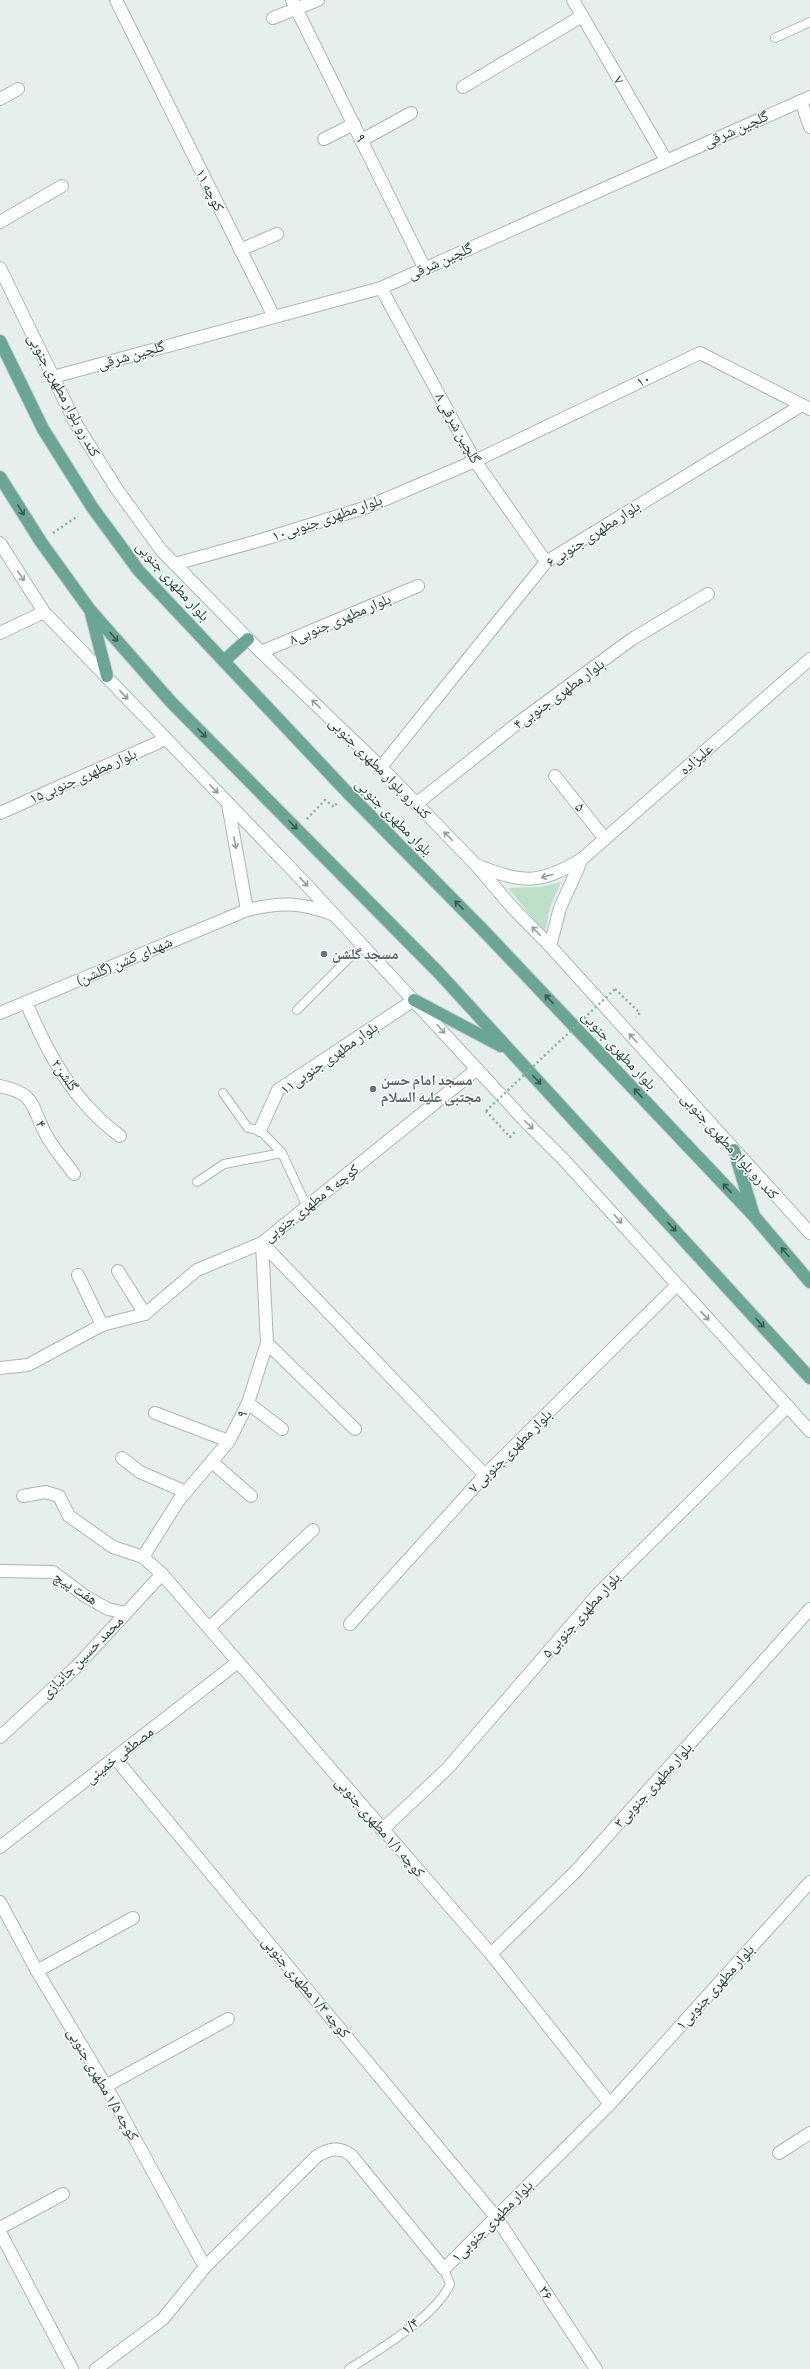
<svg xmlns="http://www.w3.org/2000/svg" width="810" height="2369" viewBox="0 0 810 2369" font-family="'Alegreya Sans','Noto Naskh Arabic',sans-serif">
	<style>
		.green { fill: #bfe0c8 }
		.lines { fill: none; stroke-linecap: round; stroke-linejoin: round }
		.lane-casing { stroke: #a8b8b2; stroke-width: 10 }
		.street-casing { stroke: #a8b8b2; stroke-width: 14 }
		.secondary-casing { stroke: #a4bbb3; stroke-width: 14 }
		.primary-casing { stroke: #c2cac8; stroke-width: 14 }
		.path { stroke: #86b3a5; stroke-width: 2.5; stroke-dasharray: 2 3; stroke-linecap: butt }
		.lane { stroke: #fff; stroke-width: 8 }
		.street { stroke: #fff; stroke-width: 12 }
		.secondary { stroke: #fff; stroke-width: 12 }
		.primary { stroke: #6aa596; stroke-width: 12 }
		.path-bridge { stroke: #86b3a5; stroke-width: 2.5; stroke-dasharray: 2 3; stroke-linecap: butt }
		.oneway { stroke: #365b51 }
		.oneway2 { stroke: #92a09c }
		.worship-dot { fill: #6b7280; stroke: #f7fbf9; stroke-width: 1.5 }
		.labels { text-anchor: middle; stroke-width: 3; stroke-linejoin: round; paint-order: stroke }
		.street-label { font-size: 15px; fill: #24423a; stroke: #f7fbf9 }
		.worship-label { font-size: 15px; font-weight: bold; fill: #5b616d; stroke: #f7fbf9; text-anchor: start }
	</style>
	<rect width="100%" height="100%" fill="#e6efeb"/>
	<path class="green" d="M561 882 550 907 545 933 508 888 540 887Z"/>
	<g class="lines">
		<g class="lane-casing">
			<g id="lane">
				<path d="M775 38 810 22"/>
				<path d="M297 1010 362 945"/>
				<path d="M223 1093 248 1128 260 1130 282 1153 307 1207"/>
				<path d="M197 1182 224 1164 282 1153"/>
				<path d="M349 2369C379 2350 436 2316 450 2284L444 2269"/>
			</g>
		</g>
		<g class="street-casing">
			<g id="street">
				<path d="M116 0 273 315"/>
				<path d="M292 0 424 267"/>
				<path d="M573 0 666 160"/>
				<path d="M273 18 318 0"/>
				<path d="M463 87 582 16"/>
				<path d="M0 99 18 89"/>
				<path d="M801 101 810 127"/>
				<path d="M324 139 354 124"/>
				<path d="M362 140 411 113"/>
				<path d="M0 222 62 186"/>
				<path d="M240 250 277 234"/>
				<path d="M381 288 475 461 546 562"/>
				<path d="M175 564 261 540 367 507 475 461 700 353 810 409"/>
				<path d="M0 633 44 612"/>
				<path d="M261 652 418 586"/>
				<path d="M381 767 546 562 802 405"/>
				<path d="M555 776 605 839"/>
				<path d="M416 804 514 726 632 639 708 594"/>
				<path d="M0 813 166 739"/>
				<path d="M26 1002C48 1055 74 1102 120 1136"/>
				<path d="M0 1086C34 1093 31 1104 44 1131 51 1146 64 1160 74 1174"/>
				<path d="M260 1130 278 1090 414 1000"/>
				<path d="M262 1243 485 1475"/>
				<path d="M118 1271 145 1314"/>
				<path d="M78 1275 102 1325"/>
				<path d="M267 1343 355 1429"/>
				<path d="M0 1368 28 1365 102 1325 145 1314 197 1270 262 1243 477 1069"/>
				<path d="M248 1403 282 1429"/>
				<path d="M155 1413 229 1441"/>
				<path d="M122 1458 140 1472 186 1492"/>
				<path d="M212 1462 251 1496"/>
				<path d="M23 1496 45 1492 59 1496 69 1516 113 1547 143 1557 162 1574 491 1954 610 2104"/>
				<path d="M143 1557 179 1500 229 1441 248 1403 267 1343 262 1243"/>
				<path d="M0 1571 53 1572 85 1596 108 1609 126 1613"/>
				<path d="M350 1624 485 1475 677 1285"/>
				<path d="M209 1628 313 1530"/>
				<path d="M0 1737 77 1666 162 1574"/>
				<path d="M115 1758 496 2217 596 2369"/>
				<path d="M382 1830 447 1769 598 1594 788 1406"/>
				<path d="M0 1847 238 1662"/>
				<path d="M0 1902 37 1971 106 2086 205 2267"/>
				<path d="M491 1954 576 1871 810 1609"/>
				<path d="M37 1971 133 1918"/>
				<path d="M106 2086 228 2019"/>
				<path d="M779 2153 810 2133"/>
				<path d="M0 2228 63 2194"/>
				<path d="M0 2232 72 2369"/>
				<path d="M96 2369 163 2319 205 2267 317 2156C329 2149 339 2146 351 2155L444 2269 610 2104 810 1882"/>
			</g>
		</g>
		<g class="secondary-casing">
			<g id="secondary">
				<path d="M0 268 76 424 116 488 161 550 261 652 381 767 477 866 511 906 550 946 810 1233"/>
				<path d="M53 377 381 288 810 97"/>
				<path d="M0 543 44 612 302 880 525 1121 564 1160 810 1431"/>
				<path d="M228 804 247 910"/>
				<path d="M478 866C524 883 539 885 582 859L810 659"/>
				<path d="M550 946 560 908 582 859"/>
				<path d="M0 1013 247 910C281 902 299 902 332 914"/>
			</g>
		</g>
		<g class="primary-casing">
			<g id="primary">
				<path d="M0 341 43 429 92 507 139 571 346 791 483 930 754 1216 810 1282"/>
				<path d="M0 477 41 542 90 610 172 703 439 973 810 1378"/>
				<path d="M91 613 107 676"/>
				<path d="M224 661 248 639"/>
				<path d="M414 1000 501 1046"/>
				<path d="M734 1150 753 1213"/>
			</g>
		</g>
		<g class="path">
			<path d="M53 533 78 516"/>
			<path d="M307 819 325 800 334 807 337 803"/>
			<path d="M615 989 640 1013 636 1017"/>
			<path d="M486 1111 510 1137 515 1132"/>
		</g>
		<use href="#lane" class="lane"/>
		<use href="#street" class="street"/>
		<use href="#secondary" class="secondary"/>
		<use href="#primary" class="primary"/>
		<path class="path-bridge" d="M486 1111 615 989"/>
	</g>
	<defs><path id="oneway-shaft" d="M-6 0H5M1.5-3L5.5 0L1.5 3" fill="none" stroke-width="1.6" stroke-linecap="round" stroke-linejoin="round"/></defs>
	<g class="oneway">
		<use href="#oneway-shaft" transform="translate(21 510) rotate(58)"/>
		<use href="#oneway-shaft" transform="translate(114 637) rotate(49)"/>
		<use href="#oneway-shaft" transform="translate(202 733) rotate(45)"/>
		<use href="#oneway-shaft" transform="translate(293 825) rotate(46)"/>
		<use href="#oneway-shaft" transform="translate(459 905) rotate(-135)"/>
		<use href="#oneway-shaft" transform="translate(549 999) rotate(-133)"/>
		<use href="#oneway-shaft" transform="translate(537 1080) rotate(47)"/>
		<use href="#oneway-shaft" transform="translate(638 1093) rotate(-133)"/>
		<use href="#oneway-shaft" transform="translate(727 1188) rotate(-133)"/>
		<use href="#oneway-shaft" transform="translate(672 1227) rotate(47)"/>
		<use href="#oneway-shaft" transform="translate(785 1252) rotate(-130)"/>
		<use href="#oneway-shaft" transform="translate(760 1323) rotate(47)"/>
	</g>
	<g class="oneway2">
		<use href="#oneway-shaft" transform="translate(21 576) rotate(56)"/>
		<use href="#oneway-shaft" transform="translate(124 695) rotate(47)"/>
		<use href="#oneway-shaft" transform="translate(316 704) rotate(-136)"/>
		<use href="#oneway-shaft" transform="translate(214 789) rotate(46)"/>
		<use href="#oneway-shaft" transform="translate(448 836) rotate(-134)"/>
		<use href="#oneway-shaft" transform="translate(235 843) rotate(80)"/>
		<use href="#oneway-shaft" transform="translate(547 876) rotate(165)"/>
		<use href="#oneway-shaft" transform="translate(304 882) rotate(47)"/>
		<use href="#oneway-shaft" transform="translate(536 931) rotate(-135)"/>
		<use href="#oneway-shaft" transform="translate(441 1029) rotate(48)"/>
		<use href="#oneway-shaft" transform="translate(633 1038) rotate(-132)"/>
		<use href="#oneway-shaft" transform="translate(529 1125) rotate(45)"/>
		<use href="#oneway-shaft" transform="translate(618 1219) rotate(48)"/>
		<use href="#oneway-shaft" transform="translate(705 1316) rotate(47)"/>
	</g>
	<g class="worship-dot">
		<circle cx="324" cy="954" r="4"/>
		<circle cx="373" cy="1089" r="4"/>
	</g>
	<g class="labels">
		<g class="street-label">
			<text transform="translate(619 80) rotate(60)" y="5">۷</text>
			<text transform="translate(736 129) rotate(-24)" y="5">گلچین شرقی</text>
			<text transform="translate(361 138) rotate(63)" y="5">۹</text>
			<text transform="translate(210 190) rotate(63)" y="5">کوچه ۱۱</text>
			<text transform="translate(440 261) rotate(-24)" y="5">گلچین شرقی</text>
			<text transform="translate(131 355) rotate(-16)" y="5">گلچین شرقی</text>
			<text transform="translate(643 380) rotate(-26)" y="5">۱۰</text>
			<text transform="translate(64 395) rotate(62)" y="5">کند رو بلوار مطهری جنوبی</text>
			<text transform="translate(458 428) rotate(61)" y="5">۸ گلچین شرقی</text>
			<text transform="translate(327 518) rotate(-19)" y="5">بلوار مطهری جنوبی۱۰</text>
			<text transform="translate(593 534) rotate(-33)" y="5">بلوار مطهری جنوبی۶</text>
			<text transform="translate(173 581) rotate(48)" y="5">بلوار مطهری جنوبی</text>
			<text transform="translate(340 619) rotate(-23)" y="5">۸بلوار مطهری جنوبی</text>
			<text transform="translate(559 694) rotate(-36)" y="5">بلوار مطهری جنوبی۴</text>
			<text transform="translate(696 759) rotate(-41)" y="5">علیزاده</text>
			<text transform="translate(380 768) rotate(45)" y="5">کند رو بلوار مطهری جنوبی</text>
			<text transform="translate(83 776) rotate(-24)" y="5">بلوار مطهری جنوبی۱۵</text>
			<text transform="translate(580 807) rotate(51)" y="5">۵</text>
			<text transform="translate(394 817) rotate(45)" y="5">بلوار مطهری جنوبی</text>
			<text transform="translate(124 961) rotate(-23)" y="5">شهدای کشن (گلشن)</text>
			<text transform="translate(619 1050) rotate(47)" y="5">بلوار مطهری جنوبی</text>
			<text transform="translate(329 1058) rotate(-35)" y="5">بلوار مطهری جنوبی۱۱</text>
			<text transform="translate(65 1075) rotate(55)" y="5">گلشن۲</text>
			<text transform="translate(41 1124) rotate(68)" y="5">۴</text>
			<text transform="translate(730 1146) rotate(48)" y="5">کند رو بلوار مطهری جنوبی</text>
			<text transform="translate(311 1203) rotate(-38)" y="5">کوچه ۹ مطهری جنوبی</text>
			<text transform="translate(242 1414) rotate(-64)" y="5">۹</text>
			<text transform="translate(510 1451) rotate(-45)" y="5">۷ بلوار مطهری جنوبی</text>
			<text transform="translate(76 1588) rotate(33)" y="5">هفت پیچ</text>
			<text transform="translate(581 1615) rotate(-48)" y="5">۵بلوار مطهری جنوبی</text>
			<text transform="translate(82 1657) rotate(-45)" y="5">محمد حسین جانبازی</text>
			<text transform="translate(119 1755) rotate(-38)" y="5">مصطفی خمینی</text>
			<text transform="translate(653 1785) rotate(-48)" y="5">بلوار مطهری جنوبی۳</text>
			<text transform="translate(380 1827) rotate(49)" y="5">کوچه ۱/۱ مطهری جنوبی</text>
			<text transform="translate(306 1987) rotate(50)" y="5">کوچه ۱/۳ مطهری جنوبی</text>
			<text transform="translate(715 1987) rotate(-48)" y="5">۱بلوار مطهری جنوبی</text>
			<text transform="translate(103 2084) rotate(60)" y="5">کوچه ۱/۵ مطهری جنوبی</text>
			<text transform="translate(492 2221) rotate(-45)" y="5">۱بلوار مطهری جنوبی</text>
			<text transform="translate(546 2293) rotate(57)" y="5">۳۶</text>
			<text transform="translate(410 2326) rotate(-39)" y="5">۱/۴</text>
		</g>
		<g class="worship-label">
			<text x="332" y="959">مسجد گلشن</text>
			<text x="381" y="1085">مسجد امام حسن<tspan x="381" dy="17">مجتبی علیه السلام</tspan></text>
		</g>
	</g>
</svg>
